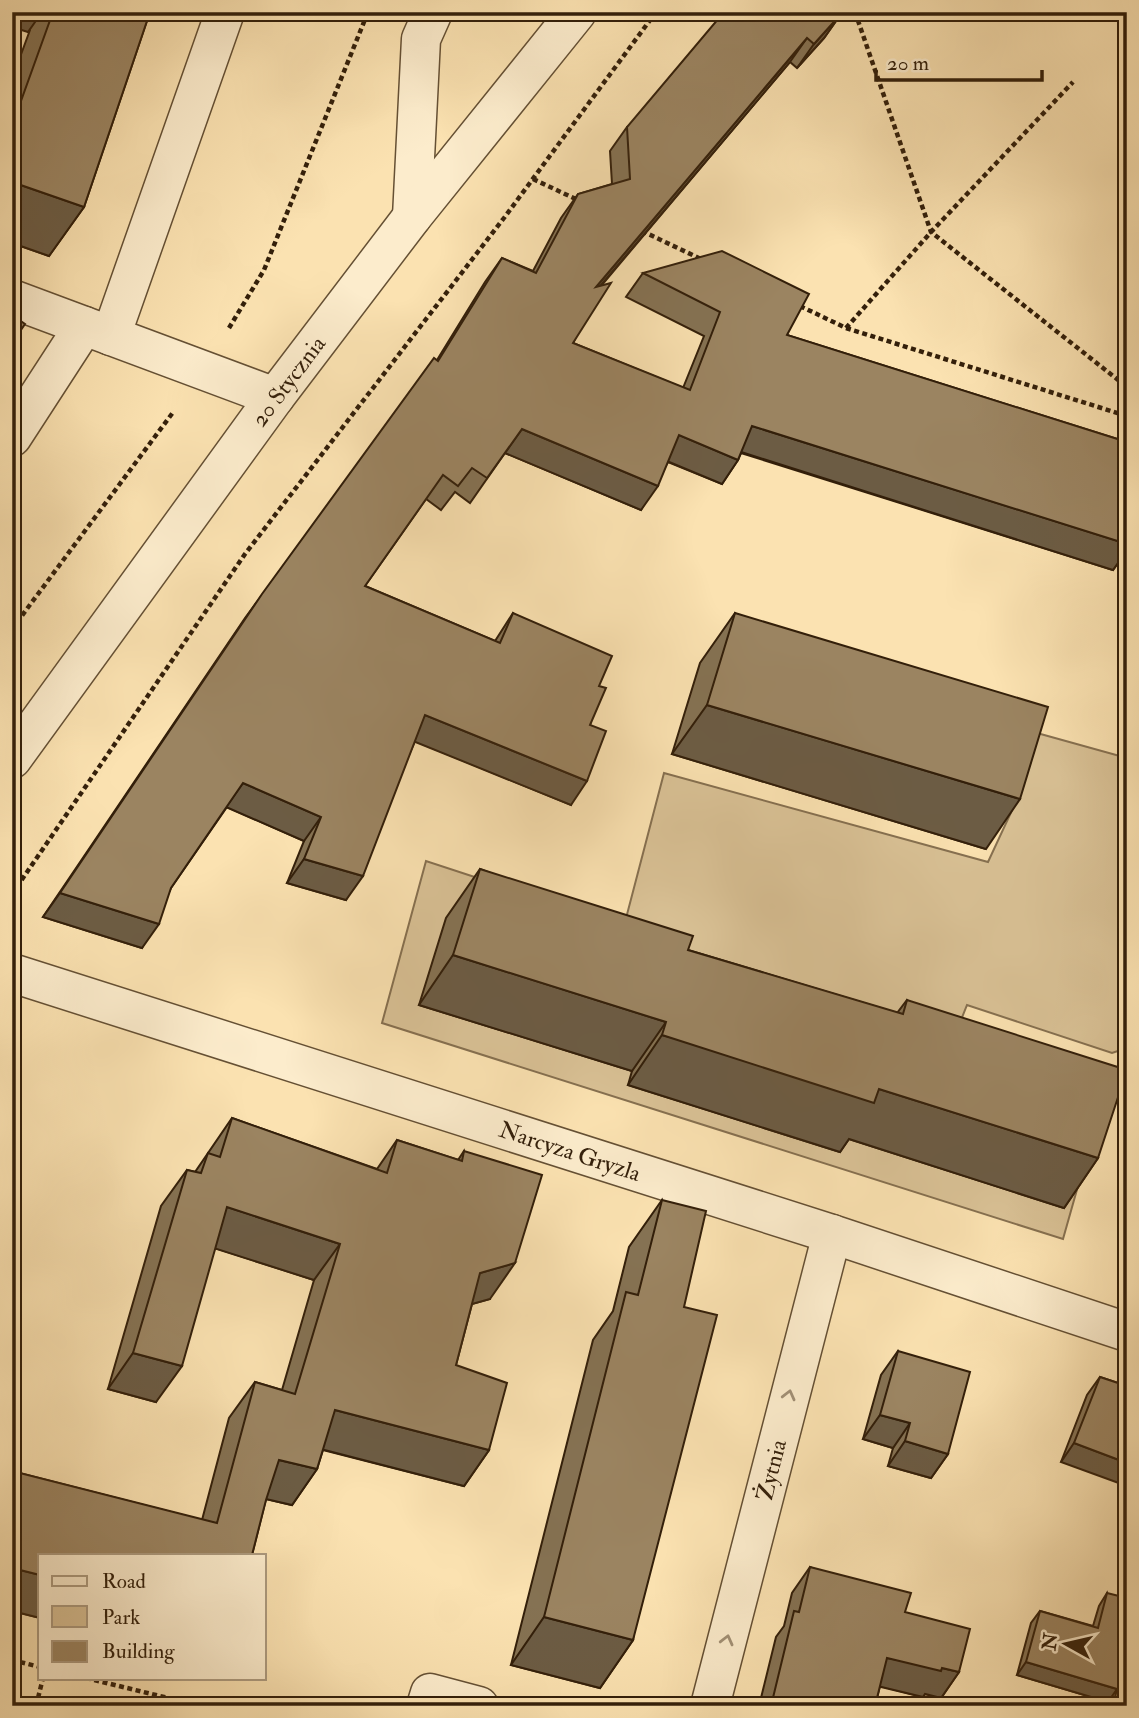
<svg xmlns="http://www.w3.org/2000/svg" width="1139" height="1718" viewBox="0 0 1139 1718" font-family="'IM FELL Double Pica',serif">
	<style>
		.green { fill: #d9c195; stroke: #867050; stroke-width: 2 }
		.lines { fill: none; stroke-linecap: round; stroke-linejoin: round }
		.minor-casing { stroke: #655034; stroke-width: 41 }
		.path { stroke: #331f0a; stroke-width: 4.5; stroke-dasharray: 5 3.5; stroke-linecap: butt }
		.minor { stroke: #fceccc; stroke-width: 38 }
		.wall { fill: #857253; stroke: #331f0a; stroke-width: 2 }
		.shaded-wall { fill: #6c5c44; stroke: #331f0a; stroke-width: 2 }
		.building { fill: #9b8461; stroke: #331f0a; stroke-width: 2 }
		.oneway { stroke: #a29075 }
		.labels { text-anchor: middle; stroke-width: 6; stroke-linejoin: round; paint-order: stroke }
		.street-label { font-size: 23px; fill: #331f0a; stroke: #fceccc }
	</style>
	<rect width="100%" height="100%" fill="#fbe2b1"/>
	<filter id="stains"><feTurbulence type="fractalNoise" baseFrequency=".00286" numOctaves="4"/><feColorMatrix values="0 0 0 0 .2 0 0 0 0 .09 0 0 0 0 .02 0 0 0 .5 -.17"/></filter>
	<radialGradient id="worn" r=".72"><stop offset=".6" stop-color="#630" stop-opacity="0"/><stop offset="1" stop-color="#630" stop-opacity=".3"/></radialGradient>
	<path class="green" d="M1037 733 1127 758V1048L1112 1053 967 1005 957 1030 1106 1087 1063 1239 382 1023 426 861 624 926 664 773 988 862 1015 804Z"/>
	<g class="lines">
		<g class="minor-casing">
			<g id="minor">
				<path d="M412 217 421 39 433 12"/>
				<path d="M12 299 275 397"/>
				<path d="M111 336 225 12"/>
				<path d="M12 437 84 326"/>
				<path d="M12 759 275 397 412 217 577 12"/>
				<path d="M12 973 832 1234 1127 1332"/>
				<path d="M426 1706 430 1693 479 1706"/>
				<path d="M710 1706 832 1234"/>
			</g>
		</g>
		<g class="path">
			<path d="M855 12 931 232 1127 387"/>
			<path d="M533 179 580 201"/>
			<path d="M642 231 703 260"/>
			<path d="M800 306 846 328 1127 416"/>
			<path d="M229 328 264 270 368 12"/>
			<path d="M846 328 931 232 1073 82"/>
			<path d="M12 629 174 411"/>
			<path d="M12 894 245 554 504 218 656 12"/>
			<path d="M12 1660 40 1667"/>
			<path d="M86 1678 201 1706"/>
			<path d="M36 1706 43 1678"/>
		</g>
		<use href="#minor" class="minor"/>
	</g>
	<g class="wall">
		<path d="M12 12H150L84 207 49 256 12 243V79L30 30 28 32Z"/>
		<path d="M841 14 824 38 797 68 790 62 601 286 573 343 683 388 704 336 626 297 643 273 787 335 1127 442V550L1113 570 741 453 738 460 722 484 668 462 641 510 505 453 470 503 455 492 441 510 426 499 365 586 495 641 513 613 599 686 590 725 571 805 415 741 346 900 287 883 304 841 227 807 171 888 142 948 43 917 245 618 437 360 485 282 502 258 533 271 561 218 578 194 612 184 610 151 627 127Z"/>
		<path d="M735 613 986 849 672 754 700 663Z"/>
		<path d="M480 869 688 950 897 1013 907 1000 1098 1158 1064 1208 849 1139 840 1152 628 1085 632 1071 419 1005 446 918Z"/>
		<path d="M232 1118 377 1169 397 1140 458 1160 464 1151 490 1299 472 1304 456 1365 489 1450 464 1486 323 1450 317 1469 292 1505 266 1499 252 1555H40V1618L12 1611V1471L202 1520 229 1418 255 1382 282 1390 314 1280 215 1248 156 1402 108 1389 161 1206 187 1170 195 1172Z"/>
		<path d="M662 1200 684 1307 633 1640 600 1688 511 1665 593 1340 613 1311 629 1247Z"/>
		<path d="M898 1351 948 1454 931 1478 888 1466 893 1448 863 1439 881 1375Z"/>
		<path d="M1100 1377 1127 1386 1061 1462 1087 1395Z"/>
		<path d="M810 1567 905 1612 959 1672 941 1698 925 1694 923 1697 880 1686 875 1706H759L776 1637 784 1626 792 1593Z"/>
		<path d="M1107 1593 1127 1706H1107L1108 1702 1017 1675 1031 1623 1040 1611 1093 1626 1099 1606Z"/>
	</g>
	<g class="shaded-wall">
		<path d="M12 12H42L28 32 12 27Z"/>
		<path d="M841 14 824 38 797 68 814 44Z"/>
		<path d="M807 38 790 62 579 311 596 287Z"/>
		<path d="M12 182 84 207 49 256 12 243Z"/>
		<path d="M752 426 1127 544V550L1113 570 735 450Z"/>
		<path d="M522 429 658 486 641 510 505 453Z"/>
		<path d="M679 435 738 460 722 484 662 459Z"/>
		<path d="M707 705 1020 799 986 849 672 754Z"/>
		<path d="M425 715 587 781 571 805 408 739Z"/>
		<path d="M243 783 321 817 304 841 226 807Z"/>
		<path d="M304 859 363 876 346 900 287 883Z"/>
		<path d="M60 893 159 924 142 948 43 917Z"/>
		<path d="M453 955 666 1022 632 1071 419 1005Z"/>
		<path d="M662 1035 879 1089 1098 1158 1064 1208 849 1139 840 1152 628 1085Z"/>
		<path d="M227 1207 340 1244 314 1280 201 1244Z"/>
		<path d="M515 1263 490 1299 454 1309 480 1273Z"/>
		<path d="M133 1353 182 1366 156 1402 108 1389Z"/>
		<path d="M335 1410 489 1450 464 1486 309 1446Z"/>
		<path d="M880 1415 910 1423 893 1448 863 1439Z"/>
		<path d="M905 1441 948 1454 931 1478 888 1466Z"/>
		<path d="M1074 1443 1127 1463V1486L1061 1462Z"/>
		<path d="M279 1460 317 1469 292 1505 253 1496Z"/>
		<path d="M12 1568 40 1575V1618L12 1611Z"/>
		<path d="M544 1617 633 1640 600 1688 511 1665Z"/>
		<path d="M887 1658 942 1668 959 1672 941 1698 925 1694 923 1697 869 1684Z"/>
		<path d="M1026 1662 1117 1689 1108 1702 1017 1675Z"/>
		<path d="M1114 1701 1127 1705V1706H1111Z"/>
	</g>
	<g class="building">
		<path d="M53 12H150L84 207 12 182V126Z"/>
		<path d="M724 12H840L841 14 814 44 807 38 596 287 611 283 573 343 690 390 720 312 643 273 722 251 809 294 787 335 1127 442V544L752 426 738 460 679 435 658 486 522 429 487 478 472 468 458 486 443 475 365 586 500 643 513 613 612 656 599 686 606 688 590 725 606 731 587 781 425 715 363 876 304 859 321 817 243 783 171 888 159 924 60 893 262 594 434 358 438 361 502 258 536 273 578 194 630 179 627 127Z"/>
		<path d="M12 315 25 324 12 343Z"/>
		<path d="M735 613 1048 707 1020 799 707 705Z"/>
		<path d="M480 869 693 936 688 950 903 1014 907 1000 1127 1070 1098 1158 879 1089 874 1103 662 1035 666 1022 453 955Z"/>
		<path d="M232 1118 387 1173 397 1140 462 1161 464 1151 542 1175 515 1263 480 1273 456 1365 507 1383 489 1450 335 1410 317 1469 279 1460 266 1500 252 1555H40V1575L12 1568V1471L217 1523 255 1382 295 1394 340 1244 227 1207 182 1366 133 1353 187 1170 201 1173 208 1153 220 1157Z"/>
		<path d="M662 1200 706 1211 684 1307 717 1315 633 1640 544 1617 626 1292 638 1295Z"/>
		<path d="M898 1351 970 1372 948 1454 905 1441 910 1423 880 1415Z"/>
		<path d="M1100 1377 1127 1386V1463L1074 1443Z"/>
		<path d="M810 1567 911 1593 905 1612 970 1629 959 1672 942 1668 941 1671 887 1658 875 1706H771L794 1611 799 1612Z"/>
		<path d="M1107 1593 1127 1598V1705L1114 1701 1117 1689 1026 1662 1040 1611 1098 1628Z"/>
	</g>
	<defs><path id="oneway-chevron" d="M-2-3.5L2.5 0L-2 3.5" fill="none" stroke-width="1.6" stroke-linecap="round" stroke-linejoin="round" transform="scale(1.75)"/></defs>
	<g class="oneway">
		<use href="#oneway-chevron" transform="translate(789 1395) rotate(-76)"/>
		<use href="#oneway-chevron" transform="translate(727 1640) rotate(-76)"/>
	</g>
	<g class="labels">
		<g class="street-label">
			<text transform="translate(288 381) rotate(-53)" y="8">20 Stycznia</text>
			<text transform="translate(570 1151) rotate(18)" y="8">Narcyza Gryzla</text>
			<text transform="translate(771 1470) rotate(-76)" y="8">Żytnia</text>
		</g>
	</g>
	<rect width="1139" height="1718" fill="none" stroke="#fbe2b1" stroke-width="42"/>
	<rect x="14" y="14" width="1111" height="1690" fill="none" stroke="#331f0a" stroke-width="3.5"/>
	<rect x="21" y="21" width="1097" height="1676" fill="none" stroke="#331f0a" stroke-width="2"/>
	<rect x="38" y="1554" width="228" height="126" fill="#fceccc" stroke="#ac9a7e" stroke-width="2"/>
	<rect x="52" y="1576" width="35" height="10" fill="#fceccc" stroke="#ac9a7e" stroke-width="2"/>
	<text x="102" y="1588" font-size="21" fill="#331f0a">Road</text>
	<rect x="52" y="1606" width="35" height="21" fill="#d9c195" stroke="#ac9a7e" stroke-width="2"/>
	<text x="102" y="1624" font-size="21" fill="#331f0a">Park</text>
	<rect x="52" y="1641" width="35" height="21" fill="#9b8461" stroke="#ac9a7e" stroke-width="2"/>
	<text x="102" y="1658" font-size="21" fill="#331f0a">Building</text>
	<g transform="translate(1066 1644) rotate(278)" stroke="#fceccc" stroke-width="5" paint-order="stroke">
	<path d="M0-5L12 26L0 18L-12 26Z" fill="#331f0a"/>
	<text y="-10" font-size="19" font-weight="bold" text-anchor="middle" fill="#331f0a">N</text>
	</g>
	<path d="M876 70v10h166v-10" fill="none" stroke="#331f0a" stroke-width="3.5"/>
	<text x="887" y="70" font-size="21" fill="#331f0a" stroke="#fceccc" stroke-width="5" paint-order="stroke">20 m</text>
	<rect width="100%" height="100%" filter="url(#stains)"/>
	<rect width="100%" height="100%" fill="url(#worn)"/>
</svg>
